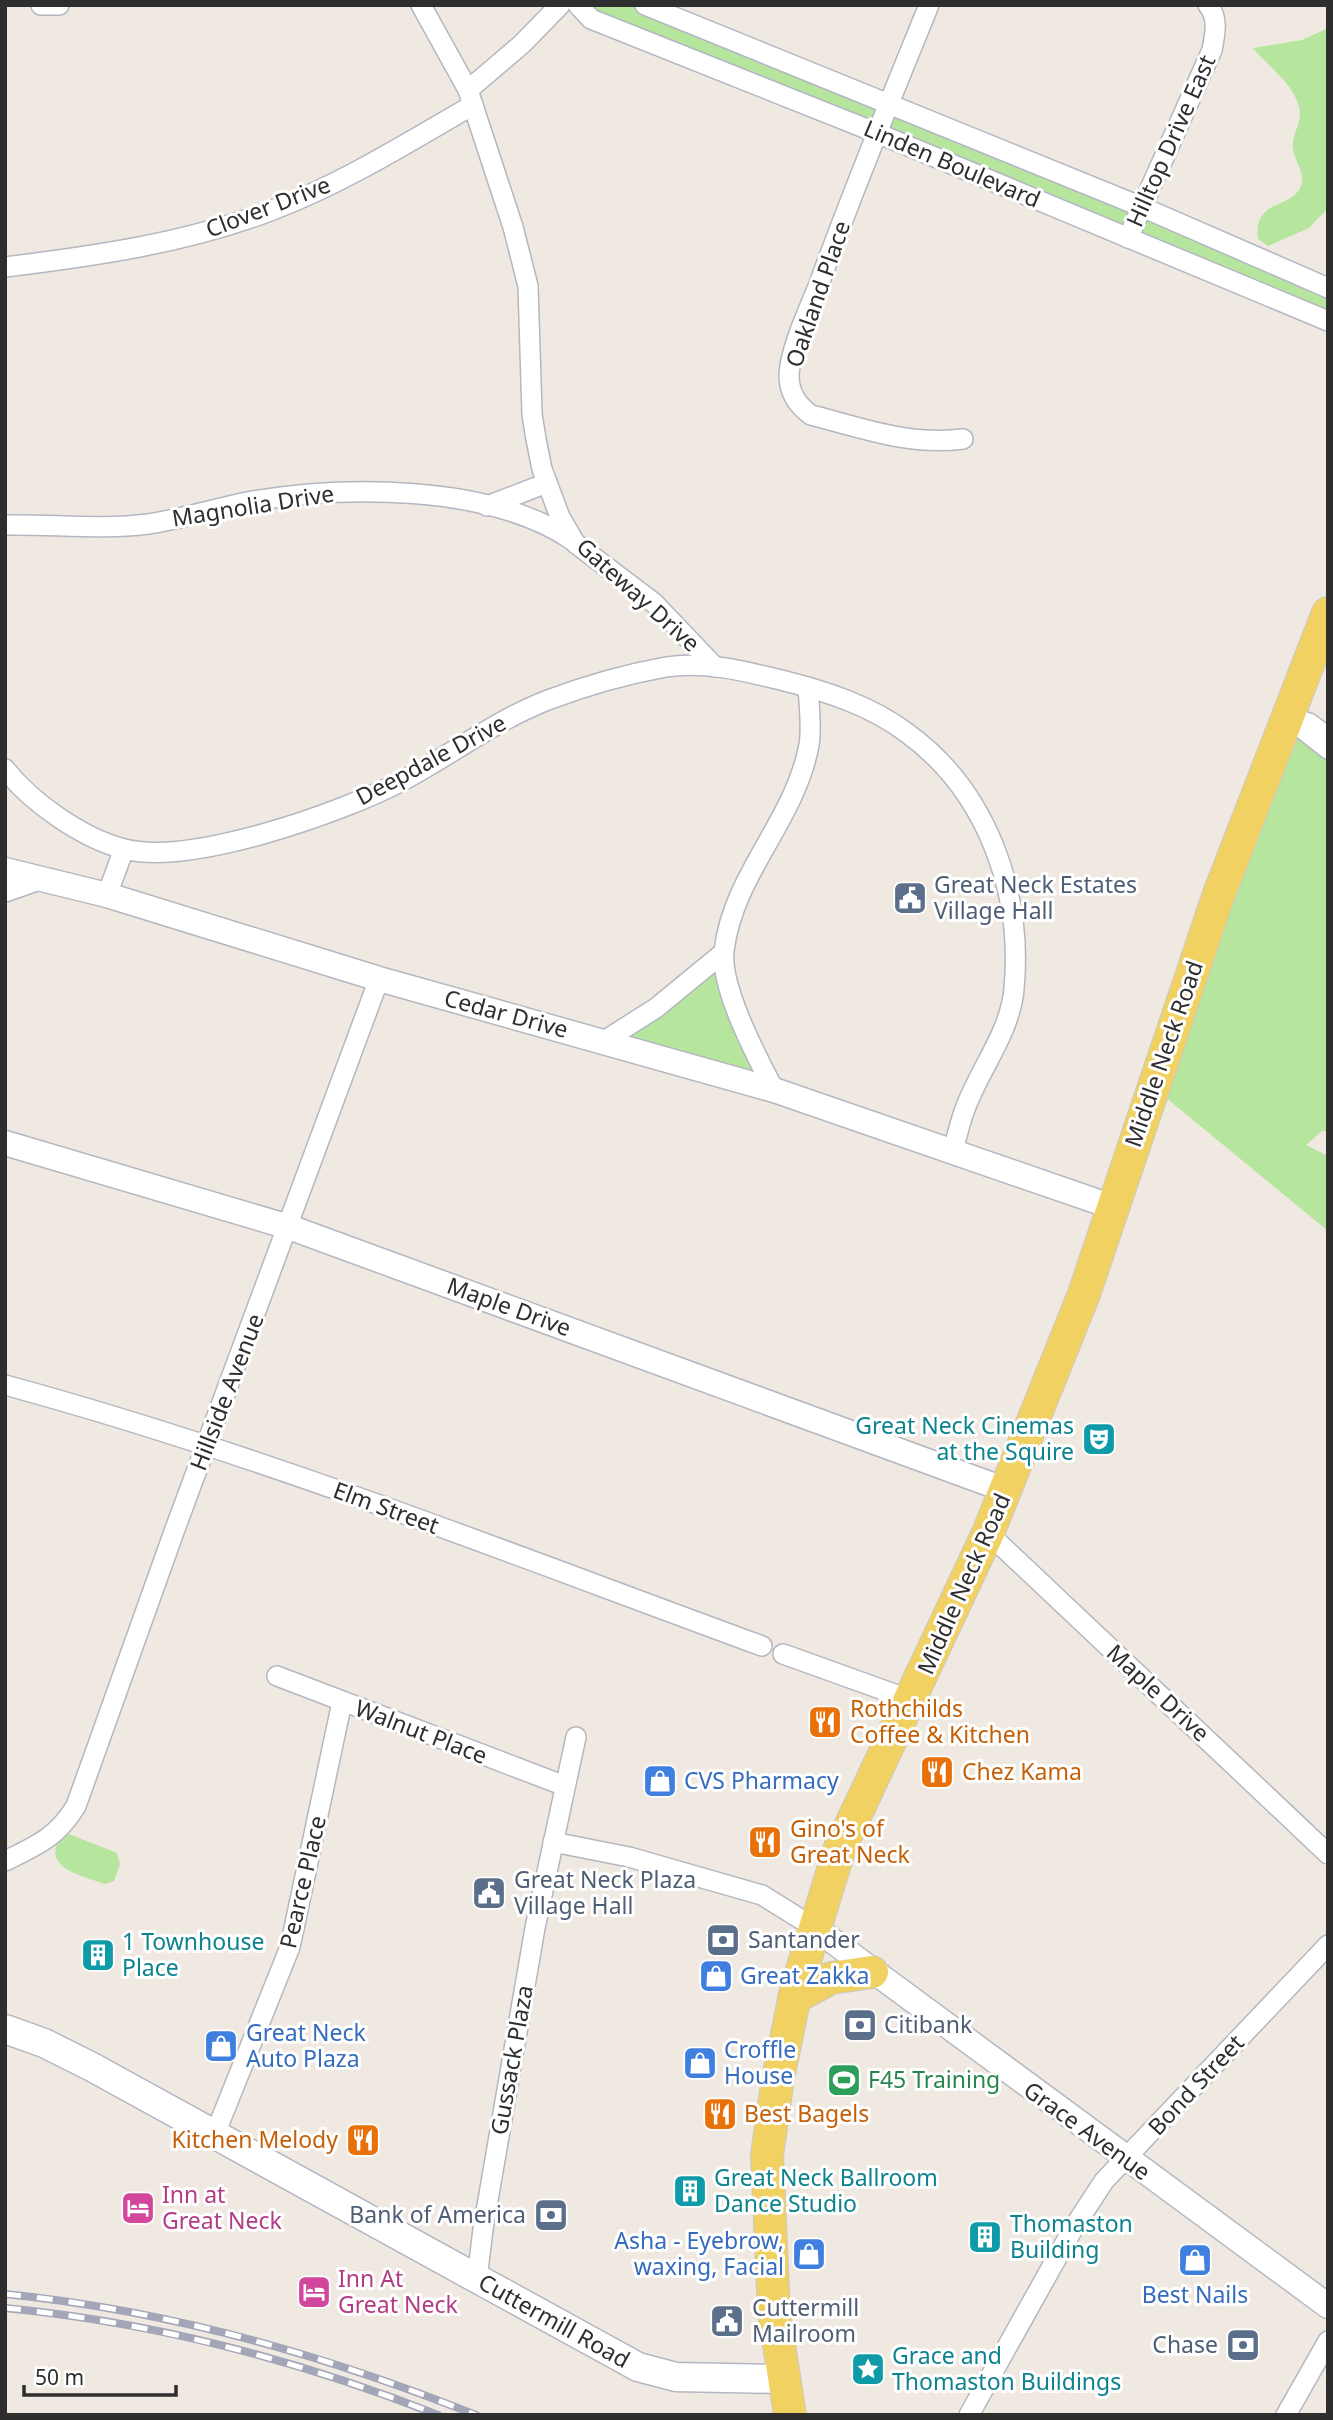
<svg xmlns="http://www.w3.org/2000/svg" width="1333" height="2420" viewBox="0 0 1333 2420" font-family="'Noto Sans',sans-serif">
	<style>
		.green { fill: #b6e59e }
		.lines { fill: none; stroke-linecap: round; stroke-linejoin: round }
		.minor-casing { stroke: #b4b7c1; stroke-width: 22 }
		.tertiary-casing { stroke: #b4b7c1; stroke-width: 27 }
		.secondary-casing { stroke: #b4b7c1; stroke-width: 31 }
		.primary-casing { stroke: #c9c9c9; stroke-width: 34 }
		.minor { stroke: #fff; stroke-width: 19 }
		.tertiary { stroke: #fff; stroke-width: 24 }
		.secondary { stroke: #fff; stroke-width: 28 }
		.primary { stroke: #f2d163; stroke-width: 32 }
		.rail-casing { stroke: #a3a6b8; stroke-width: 8 }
		.rail { stroke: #fff; stroke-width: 5; stroke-dasharray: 16; stroke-linecap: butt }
		.labels { text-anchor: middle; stroke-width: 6; stroke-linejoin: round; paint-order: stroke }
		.street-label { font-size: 23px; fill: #2e2e2e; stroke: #fff }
		.service-label { font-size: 23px; fill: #4e5e75; stroke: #fff; text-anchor: start }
		.culture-label { font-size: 23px; fill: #0d838f; stroke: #fff; text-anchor: start }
		.food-label { font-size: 23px; fill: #c56008; stroke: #fff; text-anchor: start }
		.shop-label { font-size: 23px; fill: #366cbe; stroke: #fff; text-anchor: start }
		.leisure-label { font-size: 23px; fill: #27864d; stroke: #fff; text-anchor: start }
		.hotel-label { font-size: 23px; fill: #b23c85; stroke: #fff; text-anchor: start }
	</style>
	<rect width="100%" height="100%" fill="#efe9e1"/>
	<g class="green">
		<path d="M578 5H646L1328 288V320Z"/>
		<path d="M1328 28V208L1309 228 1268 246 1258 239C1253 201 1286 209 1299 190 1308 176 1295 163 1293 149 1291 136 1301 125 1300 112 1297 85 1268 67 1253 48L1302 40Z"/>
		<path d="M1286 716 1328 749V1132L1322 1131 1306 1145 1328 1156V1231L1153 1087Z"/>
		<path d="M717 965 762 1077 630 1036Z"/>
		<path d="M69 1834 117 1853 120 1864 114 1881 105 1884C81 1875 42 1869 60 1837Z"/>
	</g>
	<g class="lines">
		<g class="minor-casing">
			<g id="minor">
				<path d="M41 5H59"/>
				<path d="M421 5 468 90 513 227 528 286 532 414 536 439 542 469 560 517 575 543 654 603 715 667"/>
				<path d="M578 5 591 19 877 133 1328 321"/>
				<path d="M645 5 1142 207 1328 288"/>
				<path d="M929 5C891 98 853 190 819 284 809 309 790 349 789 375 789 393 797 405 811 415 862 428 910 446 963 439"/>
				<path d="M468 90 522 44 560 5"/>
				<path d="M1128 238 1212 50C1215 34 1219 19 1208 5"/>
				<path d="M5 267C95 256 186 243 270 211 342 184 407 143 473 105"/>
				<path d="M487 506 547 483"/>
				<path d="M5 525C53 524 100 530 148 524 181 519 214 509 247 502 342 485 489 484 572 540"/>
				<path d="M1328 737 1309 723 1286 716 1328 749"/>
				<path d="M5 769C32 803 82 838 124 849 190 866 341 813 402 781 451 755 496 720 548 700 585 686 627 674 666 667 704 661 744 671 781 680 825 691 870 705 907 733 987 791 1023 892 1014 989 1010 1033 980 1068 965 1109 960 1122 957 1137 953 1150"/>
				<path d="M5 892 42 879"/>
				<path d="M107 895 124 849"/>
				<path d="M604 1041 656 1008 723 953"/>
				<path d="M774 1090C757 1057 720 988 724 951 733 874 795 821 809 745 812 727 809 706 808 687"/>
				<path d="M5 1385C263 1455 511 1554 762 1646"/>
				<path d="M988 1533 1328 1854"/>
				<path d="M783 1654 911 1700"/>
				<path d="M277 1676 565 1786"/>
				<path d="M553 1842 629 1857 762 1895 815 1928"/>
				<path d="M5 1861C38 1845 57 1837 76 1806L175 1529 379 979"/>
				<path d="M215 2134 290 1947 342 1702"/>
				<path d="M477 2279 483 2229 535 1928 576 1737"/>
				<path d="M969 2415 1074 2227 1104 2181 1328 1945"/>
				<path d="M1286 2415 1328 2341"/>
			</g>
		</g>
		<g class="tertiary-casing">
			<g id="tertiary">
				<path d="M5 870 107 895 379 979 774 1090 1113 1207"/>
				<path d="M5 1143 289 1227 1006 1490"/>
				<path d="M815 1928 1328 2306"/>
			</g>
		</g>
		<g class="secondary-casing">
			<path id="secondary" d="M5 2029 44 2043 92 2067 638 2367 676 2377 784 2379"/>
		</g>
		<g class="primary-casing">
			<g id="primary">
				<path d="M794 1998 831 1978 872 1972"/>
				<path d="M790 2415 774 2313 767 2155 778 2078 797 1986 840 1848 988 1533 1084 1294 1219 894 1328 613"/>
			</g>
		</g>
		<use href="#minor" class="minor"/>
		<use href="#tertiary" class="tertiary"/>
		<use href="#secondary" class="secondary"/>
		<use href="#primary" class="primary"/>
		<g class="rail-casing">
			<g id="rail">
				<path d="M5 2294C167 2310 325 2355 476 2415"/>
				<path d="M5 2308C152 2322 301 2361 438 2415"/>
			</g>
		</g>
		<use href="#rail" class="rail"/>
	</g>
	<defs>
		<g id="civic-square" transform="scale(1.75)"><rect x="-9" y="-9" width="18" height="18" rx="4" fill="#5c6f8a" stroke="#fff"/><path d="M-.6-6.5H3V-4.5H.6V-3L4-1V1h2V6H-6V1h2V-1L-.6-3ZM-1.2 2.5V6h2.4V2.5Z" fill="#fff"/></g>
		<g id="theatre-square" transform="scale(1.75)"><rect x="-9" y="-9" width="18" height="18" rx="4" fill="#0f9aa8" stroke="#fff"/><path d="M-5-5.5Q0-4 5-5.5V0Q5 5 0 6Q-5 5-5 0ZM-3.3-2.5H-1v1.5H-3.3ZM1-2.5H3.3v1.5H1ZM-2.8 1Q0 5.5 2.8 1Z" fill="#fff"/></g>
		<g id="restaurant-square" transform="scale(1.75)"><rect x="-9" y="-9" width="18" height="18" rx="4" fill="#e8710a" stroke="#fff"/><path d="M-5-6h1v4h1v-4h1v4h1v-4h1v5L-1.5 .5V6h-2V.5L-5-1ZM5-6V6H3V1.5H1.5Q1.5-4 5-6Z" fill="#fff"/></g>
		<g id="shop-square" transform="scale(1.75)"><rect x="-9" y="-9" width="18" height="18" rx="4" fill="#3f7fe0" stroke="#fff"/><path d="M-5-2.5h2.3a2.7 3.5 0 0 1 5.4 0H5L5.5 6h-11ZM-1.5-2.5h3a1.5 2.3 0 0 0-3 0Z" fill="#fff"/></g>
		<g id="bank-square" transform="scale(1.75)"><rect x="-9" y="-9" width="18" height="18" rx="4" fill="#5c6f8a" stroke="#fff"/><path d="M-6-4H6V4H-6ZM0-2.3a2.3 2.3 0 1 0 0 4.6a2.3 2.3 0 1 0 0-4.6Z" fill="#fff"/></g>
		<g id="building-square" transform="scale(1.75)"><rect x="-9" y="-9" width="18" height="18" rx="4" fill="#0f9aa8" stroke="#fff"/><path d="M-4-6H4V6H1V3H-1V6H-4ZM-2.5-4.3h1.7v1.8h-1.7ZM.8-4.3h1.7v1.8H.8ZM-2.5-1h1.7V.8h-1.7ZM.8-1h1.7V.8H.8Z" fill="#fff"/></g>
		<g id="stadium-square" transform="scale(1.75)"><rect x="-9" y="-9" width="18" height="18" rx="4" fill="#2e9e5b" stroke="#fff"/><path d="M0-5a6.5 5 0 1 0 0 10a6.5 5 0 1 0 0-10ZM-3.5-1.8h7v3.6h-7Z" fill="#fff"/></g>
		<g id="hotel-square" transform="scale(1.75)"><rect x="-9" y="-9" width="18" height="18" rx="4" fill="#d1479c" stroke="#fff"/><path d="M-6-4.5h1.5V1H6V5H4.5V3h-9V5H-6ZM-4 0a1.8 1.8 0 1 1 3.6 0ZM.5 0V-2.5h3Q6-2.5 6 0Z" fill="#fff"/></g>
		<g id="sight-square" transform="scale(1.75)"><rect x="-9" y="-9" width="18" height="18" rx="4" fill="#0f9aa8" stroke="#fff"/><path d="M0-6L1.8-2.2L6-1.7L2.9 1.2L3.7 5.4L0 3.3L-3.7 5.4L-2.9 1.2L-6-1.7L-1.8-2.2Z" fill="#fff"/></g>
	</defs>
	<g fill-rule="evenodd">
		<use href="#civic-square" x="910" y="898"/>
		<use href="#theatre-square" x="1099" y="1439"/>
		<use href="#restaurant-square" x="825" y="1722"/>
		<use href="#restaurant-square" x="937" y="1772"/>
		<use href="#shop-square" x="660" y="1781"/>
		<use href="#restaurant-square" x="765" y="1842"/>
		<use href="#civic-square" x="489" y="1893"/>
		<use href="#bank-square" x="723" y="1940"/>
		<use href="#building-square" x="98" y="1955"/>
		<use href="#shop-square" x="716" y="1976"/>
		<use href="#bank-square" x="860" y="2025"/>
		<use href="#shop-square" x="221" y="2046"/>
		<use href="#shop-square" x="700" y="2063"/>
		<use href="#stadium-square" x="844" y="2080"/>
		<use href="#restaurant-square" x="720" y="2114"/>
		<use href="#restaurant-square" x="363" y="2140"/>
		<use href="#building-square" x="690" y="2191"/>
		<use href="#hotel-square" x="138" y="2208"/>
		<use href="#bank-square" x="551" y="2215"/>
		<use href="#building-square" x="985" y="2237"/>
		<use href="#shop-square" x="809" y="2254"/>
		<use href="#shop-square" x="1195" y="2260"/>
		<use href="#hotel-square" x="314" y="2292"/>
		<use href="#civic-square" x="727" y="2321"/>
		<use href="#bank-square" x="1243" y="2345"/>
		<use href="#sight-square" x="868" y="2369"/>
	</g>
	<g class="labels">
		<g class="street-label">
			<text transform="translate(1171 141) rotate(-66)" y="8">Hilltop Drive East</text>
			<text transform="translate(952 164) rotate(23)" y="8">Linden Boulevard</text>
			<text transform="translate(268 207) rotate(-21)" y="8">Clover Drive</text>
			<text transform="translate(818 294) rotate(-71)" y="8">Oakland Place</text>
			<text transform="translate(253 506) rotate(-9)" y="8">Magnolia Drive</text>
			<text transform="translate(638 595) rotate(42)" y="8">Gateway Drive</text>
			<text transform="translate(431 760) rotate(-28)" y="8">Deepdale Drive</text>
			<text transform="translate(506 1014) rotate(15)" y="8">Cedar Drive</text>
			<text transform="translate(1164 1054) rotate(-71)" y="8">Middle Neck Road</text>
			<text transform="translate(509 1307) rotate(20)" y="8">Maple Drive</text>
			<text transform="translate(227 1392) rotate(-69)" y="8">Hillside Avenue</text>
			<text transform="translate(386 1508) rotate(20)" y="8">Elm Street</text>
			<text transform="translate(964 1584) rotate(-66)" y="8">Middle Neck Road</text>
			<text transform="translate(1158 1693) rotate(43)" y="8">Maple Drive</text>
			<text transform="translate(421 1732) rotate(21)" y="8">Walnut Place</text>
			<text transform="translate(303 1882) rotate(-77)" y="8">Pearce Place</text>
			<text transform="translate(512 2060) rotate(-80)" y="8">Gussack Plaza</text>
			<text transform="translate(1196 2085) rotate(-47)" y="8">Bond Street</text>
			<text transform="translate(1087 2131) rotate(36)" y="8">Grace Avenue</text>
			<text transform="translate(554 2321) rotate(29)" y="8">Cuttermill Road</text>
		</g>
		<g class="service-label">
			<text x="934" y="893">Great Neck Estates<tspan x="934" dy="26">Village Hall</tspan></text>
			<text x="514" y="1888">Great Neck Plaza<tspan x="514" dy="26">Village Hall</tspan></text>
			<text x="748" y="1948">Santander</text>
			<text x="884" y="2033">Citibank</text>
			<text x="526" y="2223" text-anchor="end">Bank of America</text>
			<text x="752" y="2316">Cuttermill<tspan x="752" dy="26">Mailroom</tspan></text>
			<text x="1218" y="2353" text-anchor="end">Chase</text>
		</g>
		<g class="culture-label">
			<text x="1074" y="1434" text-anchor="end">Great Neck Cinemas<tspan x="1074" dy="26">at the Squire</tspan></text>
			<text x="122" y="1950">1 Townhouse<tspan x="122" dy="26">Place</tspan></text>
			<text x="714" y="2186">Great Neck Ballroom<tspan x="714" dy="26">Dance Studio</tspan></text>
			<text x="1010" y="2232">Thomaston<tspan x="1010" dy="26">Building</tspan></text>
			<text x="892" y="2364">Grace and<tspan x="892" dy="26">Thomaston Buildings</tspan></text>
		</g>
		<g class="food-label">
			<text x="850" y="1717">Rothchilds<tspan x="850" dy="26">Coffee &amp; Kitchen</tspan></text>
			<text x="962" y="1780">Chez Kama</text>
			<text x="790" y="1837">Gino's of<tspan x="790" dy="26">Great Neck</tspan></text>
			<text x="744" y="2122">Best Bagels</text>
			<text x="338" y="2148" text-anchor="end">Kitchen Melody</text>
		</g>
		<g class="shop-label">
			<text x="684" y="1789">CVS Pharmacy</text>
			<text x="740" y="1984">Great Zakka</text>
			<text x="246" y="2041">Great Neck<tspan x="246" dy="26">Auto Plaza</tspan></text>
			<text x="724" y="2058">Croffle<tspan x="724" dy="26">House</tspan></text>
			<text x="784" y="2249" text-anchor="end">Asha - Eyebrow,<tspan x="784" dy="26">waxing, Facial</tspan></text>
			<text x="1195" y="2303" text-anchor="middle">Best Nails</text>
		</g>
		<g class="leisure-label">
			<text x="868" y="2088">F45 Training</text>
		</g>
		<g class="hotel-label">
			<text x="162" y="2203">Inn at<tspan x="162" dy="26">Great Neck</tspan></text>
			<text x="338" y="2287">Inn At<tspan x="338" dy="26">Great Neck</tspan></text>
		</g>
	</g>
	<rect width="1333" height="2420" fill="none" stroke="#2e2e2e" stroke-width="14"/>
	<path d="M24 2385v10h152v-10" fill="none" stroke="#2e2e2e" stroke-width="3.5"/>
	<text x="35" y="2385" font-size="21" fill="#2e2e2e" stroke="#ffffff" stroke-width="5" paint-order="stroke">50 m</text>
</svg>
